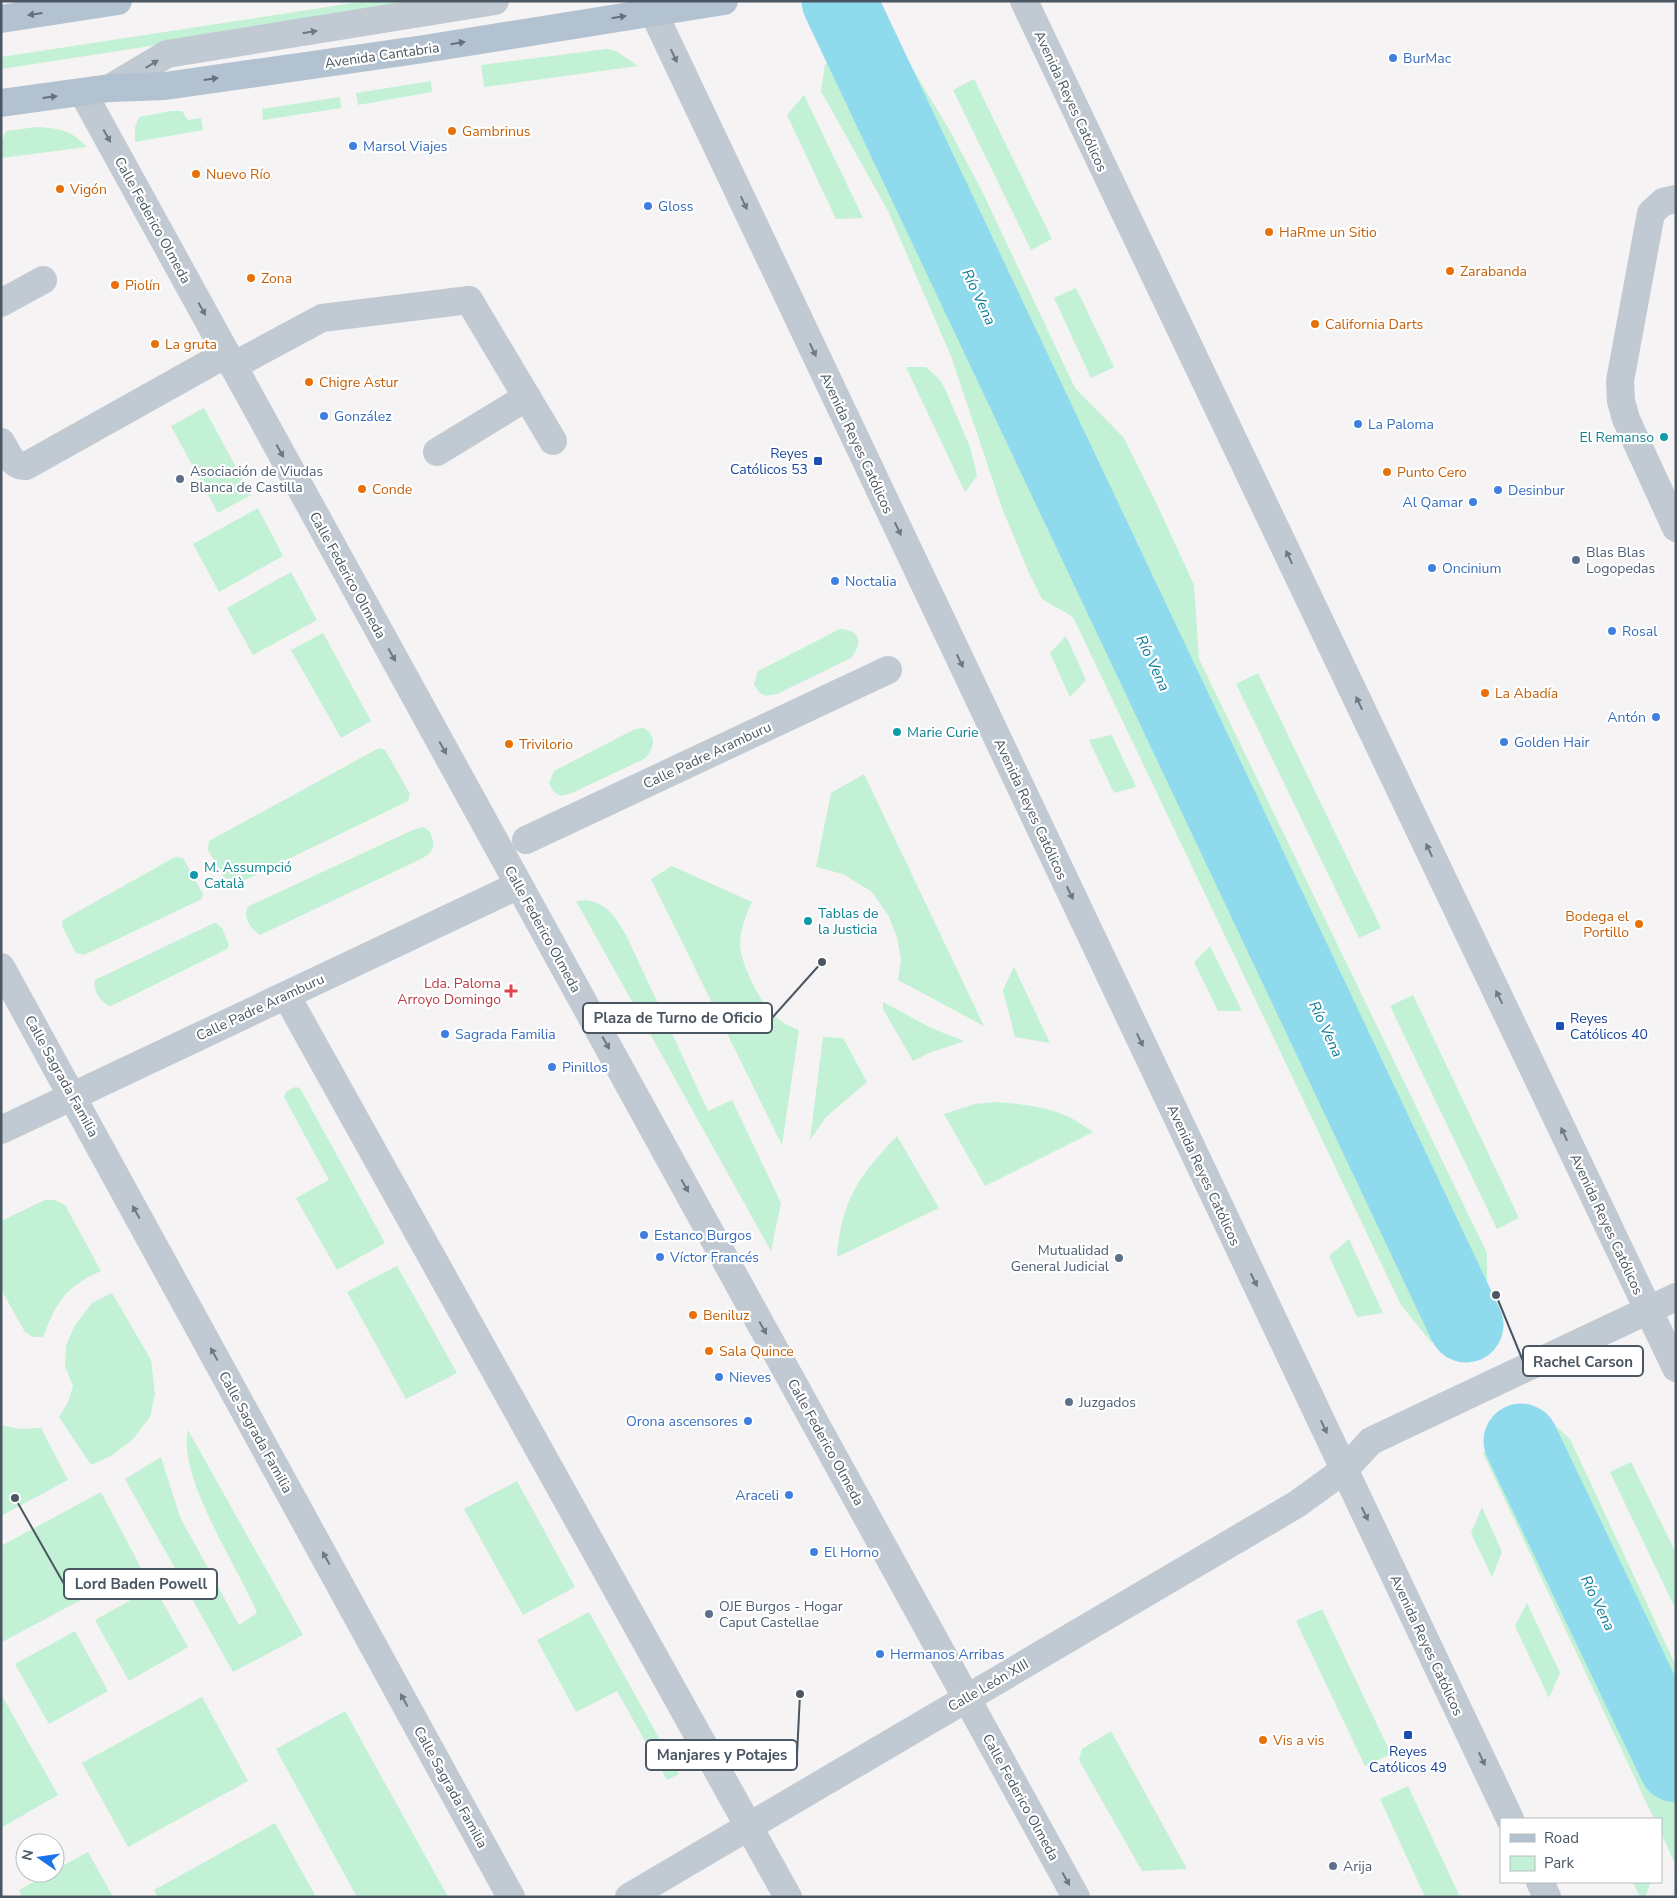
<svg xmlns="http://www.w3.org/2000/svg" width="1677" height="1898" viewBox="0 0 1677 1898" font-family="'Nunito Sans',sans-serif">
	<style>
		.green { fill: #c3f1d5 }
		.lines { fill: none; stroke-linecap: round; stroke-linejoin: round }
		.river { stroke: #90daee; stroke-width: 75 }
		.minor { stroke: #c1cad2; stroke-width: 28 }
		.major { stroke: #b3c2d1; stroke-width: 28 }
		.oneway { fill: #64717d }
		.oneway2 { fill: #6e7983 }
		.shop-dot { fill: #3f7fe0; stroke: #fff; stroke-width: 2 }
		.food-dot { fill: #e8710a; stroke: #fff; stroke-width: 2 }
		.culture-dot { fill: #0f9aa8; stroke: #fff; stroke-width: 2 }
		.transit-dot { fill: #1a4fb4; stroke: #fff; stroke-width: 2 }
		.service-dot { fill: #5c6f8a; stroke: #fff; stroke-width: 2 }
		.health-dot { fill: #e0444e; stroke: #fff; stroke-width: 2 }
		.labels { text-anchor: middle; stroke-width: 4.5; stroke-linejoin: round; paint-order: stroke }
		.street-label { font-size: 14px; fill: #4a5661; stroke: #fff }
		.shop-label { font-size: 14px; fill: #366cbe; stroke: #fff; text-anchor: start }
		.food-label { font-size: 14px; fill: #c56008; stroke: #fff; text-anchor: start }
		.culture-label { font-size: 14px; fill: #0d838f; stroke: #fff; text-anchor: start }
		.transit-label { font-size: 14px; fill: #164399; stroke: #fff; text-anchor: end }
		.service-label { font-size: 14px; fill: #4e5e75; stroke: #fff; text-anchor: start }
		.health-label { font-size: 14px; fill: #be3a42; stroke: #fff; text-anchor: end }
		.water-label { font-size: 15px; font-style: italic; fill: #0c7c9b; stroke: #fff }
		.leader { fill: none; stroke: #4a5661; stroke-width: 2 }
		.callout-dot { fill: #4a5661; stroke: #fff; stroke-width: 2 }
		.callout { fill: #fff; stroke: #4a5661; stroke-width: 2 }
		.callout-label { font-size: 15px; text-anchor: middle; font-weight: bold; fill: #4a5661 }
	</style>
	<rect width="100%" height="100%" fill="#f5f3f3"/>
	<g class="green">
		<path d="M366 1H420L267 28 1 69V57Z"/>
		<path d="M607 49 616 51 638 66 484 87 481 65Z"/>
		<path d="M902 51 950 131 981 189 1075 388 1124 438 1161 513 1194 585 1199 659 1487 1253V1286L1499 1309 1431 1342 1401 1305 1073 617 1042 599 1029 573 1002 508 951 356 888 211 821 91 825 64Z"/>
		<path d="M974 79 1052 239 1031 250 953 90Z"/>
		<path d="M431 81 432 92 358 105 356 93Z"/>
		<path d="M804 95 863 218H864L836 219 787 115Z"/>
		<path d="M340 97 341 108 263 120 262 109Z"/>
		<path d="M171 111H182L188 120 201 118 203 130 135 142V127L139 117Z"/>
		<path d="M37 127C62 129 69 129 87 147L1 158V143L6 131Z"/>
		<path d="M1076 288 1114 367 1091 378 1054 298Z"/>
		<path d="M906 367H926L939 379 946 391 970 447 977 476 965 492Z"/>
		<path d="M204 408 251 495 218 513 171 426Z"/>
		<path d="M258 508 283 556 219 592 193 544Z"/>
		<path d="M291 572 317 620 253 655 227 608Z"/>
		<path d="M840 629C862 630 862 644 851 658L777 694C764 697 760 696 754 684L758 671Z"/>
		<path d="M323 633 371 721 341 738 291 650Z"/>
		<path d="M1066 636 1086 680 1070 697 1050 653Z"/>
		<path d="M1258 673 1381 928 1359 938 1236 684Z"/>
		<path d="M644 728C657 737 654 746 646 758L572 793 561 796 554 792 549 783 554 771 635 729Z"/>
		<path d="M1112 735 1136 787 1114 793 1089 740Z"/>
		<path d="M379 748 385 750 410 794 408 801 237 884 229 883 225 879 208 850 209 841Z"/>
		<path d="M864 774 984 1026 898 980 901 959 897 937 888 915 872 892 843 874 816 867 831 793Z"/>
		<path d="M424 827 430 832C436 846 434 852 421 859L260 935C251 929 241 916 249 906L415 829Z"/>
		<path d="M175 857 183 858 203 894 202 899 84 955 76 953 62 926 63 920Z"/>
		<path d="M672 866 752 902C746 915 740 930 740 944 740 963 762 1007 778 1019 784 1024 792 1027 799 1030L782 1145 651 879Z"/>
		<path d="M586 900C610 905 615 917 627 937L708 1111 732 1100 781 1203 771 1251 576 901Z"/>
		<path d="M214 923H216L222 928 229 945 227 949 111 1006C101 1004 92 989 95 980Z"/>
		<path d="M1210 946 1242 1011H1218L1194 962Z"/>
		<path d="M1014 967 1050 1043 1015 1037 1003 990Z"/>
		<path d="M1413 995 1519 1218 1497 1229 1390 1006Z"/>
		<path d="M883 1002 931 1028 964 1041 929 1053 913 1061 883 1009Z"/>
		<path d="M823 1037 843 1038 867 1082 826 1117 810 1140Z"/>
		<path d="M295 1087 300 1088 385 1243 337 1270 296 1198 329 1180 284 1097 286 1092Z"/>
		<path d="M998 1102C1022 1104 1048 1107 1069 1117 1077 1121 1085 1127 1093 1132L985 1186 944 1114 975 1104Z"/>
		<path d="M897 1136 939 1208 837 1257C841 1200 859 1176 897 1136Z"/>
		<path d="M45 1200H55L65 1205 101 1271C65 1287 57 1301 43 1337H33L25 1332 2 1291 1 1221Z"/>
		<path d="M1349 1239 1383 1313 1357 1317 1329 1256Z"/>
		<path d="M397 1266 457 1373 406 1399 347 1292Z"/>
		<path d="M112 1293 151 1360 155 1394 150 1417 133 1439 111 1456 91 1465 59 1417 68 1402 73 1386 65 1366 66 1346 74 1327 92 1303Z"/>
		<path d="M1549 1420 1570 1439 1676 1666V1897H1674L1675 1864 1661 1833V1819H1654L1483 1453Z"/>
		<path d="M1 1425 20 1429 41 1428 68 1480 1 1516Z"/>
		<path d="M188 1430 303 1635 233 1672 125 1479 161 1457 180 1517 239 1625 257 1613C239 1568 177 1478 188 1430Z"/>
		<path d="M1631 1462 1676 1553V1610L1610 1472Z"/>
		<path d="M517 1481 575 1587 523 1615 464 1509Z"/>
		<path d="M101 1492 141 1568 2 1642 1 1546Z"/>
		<path d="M1482 1507 1502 1552 1492 1577 1471 1533Z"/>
		<path d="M154 1587 188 1647 129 1681 95 1620Z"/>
		<path d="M1527 1603 1560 1673 1549 1698 1515 1626Z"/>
		<path d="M1322 1609 1391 1754 1365 1766 1296 1621Z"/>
		<path d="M589 1612 679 1774 667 1780 617 1691 576 1712 537 1640Z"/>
		<path d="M75 1631 108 1691 49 1724 15 1664Z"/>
		<path d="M1 1694 58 1795 1 1828Z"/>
		<path d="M202 1697 248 1781 128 1847 82 1763Z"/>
		<path d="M345 1711 448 1897H357L276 1749Z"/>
		<path d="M1111 1731 1187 1869 1142 1871 1079 1760 1082 1749Z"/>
		<path d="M1408 1786 1460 1897H1425L1380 1799Z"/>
		<path d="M275 1823 316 1897H158L154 1890Z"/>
		<path d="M88 1852 113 1897H22L19 1890 50 1873H55V1870Z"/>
		<path d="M1633 1882H1651L1645 1897H1640Z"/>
	</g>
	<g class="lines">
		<g class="river">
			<path d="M839 1 1466 1325"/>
			<path d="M1521 1441 1676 1765"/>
		</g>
		<g class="minor">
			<path d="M648 1 1510 1819"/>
			<path d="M1024 1 1676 1368"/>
			<path d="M110 88 167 54 495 1"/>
			<path d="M83 93 1076 1897"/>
			<path d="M1676 199 1663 202 1651 213 1620 381 1621 401 1626 419 1676 528"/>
			<path d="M1 303 43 280"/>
			<path d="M233 366 322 318 469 300 553 441"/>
			<path d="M1 442C8 453 12 467 26 466L226 354"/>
			<path d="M437 452 527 397"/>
			<path d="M526 840 888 670"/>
			<path d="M1 967 511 1897"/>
			<path d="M286 995 788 1897"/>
			<path d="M1 1130 519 885"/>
			<path d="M1540 1882 1547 1897"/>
			<path d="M629 1897 1297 1504 1344 1470 1371 1441 1676 1297"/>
		</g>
		<g class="major">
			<path d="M1 19 118 1"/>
			<path d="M1 103 110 88 165 86 424 49 724 1"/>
		</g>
	</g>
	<defs><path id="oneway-solid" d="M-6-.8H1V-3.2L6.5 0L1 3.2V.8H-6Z" transform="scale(1.25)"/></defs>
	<g class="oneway">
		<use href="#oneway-solid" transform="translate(35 14) rotate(172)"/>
		<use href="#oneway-solid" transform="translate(619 17) rotate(-9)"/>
		<use href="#oneway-solid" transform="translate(458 43) rotate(-9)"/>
		<use href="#oneway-solid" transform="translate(211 79) rotate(-8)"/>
		<use href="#oneway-solid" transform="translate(50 97) rotate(-7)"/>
	</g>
	<g class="oneway2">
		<use href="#oneway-solid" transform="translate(310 32) rotate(-9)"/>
		<use href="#oneway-solid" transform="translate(674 56) rotate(65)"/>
		<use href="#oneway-solid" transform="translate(152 64) rotate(-31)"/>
		<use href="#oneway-solid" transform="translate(107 136) rotate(61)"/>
		<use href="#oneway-solid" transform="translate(744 203) rotate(65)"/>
		<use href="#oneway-solid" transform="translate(202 309) rotate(61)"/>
		<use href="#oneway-solid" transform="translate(813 350) rotate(65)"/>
		<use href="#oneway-solid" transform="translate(280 451) rotate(61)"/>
		<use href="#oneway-solid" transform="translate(898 529) rotate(65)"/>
		<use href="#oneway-solid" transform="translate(1289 557) rotate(-115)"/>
		<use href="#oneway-solid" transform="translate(392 655) rotate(61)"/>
		<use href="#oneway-solid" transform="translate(960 661) rotate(65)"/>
		<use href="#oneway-solid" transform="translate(1359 703) rotate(-115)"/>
		<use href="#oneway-solid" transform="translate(443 748) rotate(61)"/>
		<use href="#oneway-solid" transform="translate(1429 850) rotate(-115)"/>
		<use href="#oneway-solid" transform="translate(1070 893) rotate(65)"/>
		<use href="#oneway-solid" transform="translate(1499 997) rotate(-116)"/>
		<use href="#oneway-solid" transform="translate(1140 1040) rotate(65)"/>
		<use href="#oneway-solid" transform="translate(606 1043) rotate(61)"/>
		<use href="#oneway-solid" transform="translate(1564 1134) rotate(-115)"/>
		<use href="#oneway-solid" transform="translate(685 1186) rotate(61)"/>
		<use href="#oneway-solid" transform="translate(136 1212) rotate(-119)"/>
		<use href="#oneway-solid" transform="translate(1254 1280) rotate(65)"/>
		<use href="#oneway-solid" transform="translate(763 1328) rotate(61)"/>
		<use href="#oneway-solid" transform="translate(214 1354) rotate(-119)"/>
		<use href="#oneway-solid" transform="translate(1324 1427) rotate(65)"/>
		<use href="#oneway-solid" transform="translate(1365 1514) rotate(64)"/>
		<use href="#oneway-solid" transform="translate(326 1558) rotate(-119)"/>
		<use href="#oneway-solid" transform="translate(404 1700) rotate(-119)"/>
		<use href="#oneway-solid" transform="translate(1482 1759) rotate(65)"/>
		<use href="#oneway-solid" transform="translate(1066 1879) rotate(61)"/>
	</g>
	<g class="shop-dot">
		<circle cx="1393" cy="58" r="5"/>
		<circle cx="353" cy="146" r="5"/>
		<circle cx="648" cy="206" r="5"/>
		<circle cx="324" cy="416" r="5"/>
		<circle cx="1358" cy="424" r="5"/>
		<circle cx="1498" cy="490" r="5"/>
		<circle cx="1473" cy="502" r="5"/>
		<circle cx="1432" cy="568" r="5"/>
		<circle cx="835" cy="581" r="5"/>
		<circle cx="1612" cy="631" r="5"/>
		<circle cx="1656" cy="717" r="5"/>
		<circle cx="1504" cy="742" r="5"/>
		<circle cx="445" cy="1034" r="5"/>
		<circle cx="552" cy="1067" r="5"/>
		<circle cx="644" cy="1235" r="5"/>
		<circle cx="660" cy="1257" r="5"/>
		<circle cx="719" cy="1377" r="5"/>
		<circle cx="748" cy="1421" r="5"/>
		<circle cx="789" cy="1495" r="5"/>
		<circle cx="814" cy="1552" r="5"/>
		<circle cx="880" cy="1654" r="5"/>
	</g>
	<g class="food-dot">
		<circle cx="452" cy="131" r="5"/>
		<circle cx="196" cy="174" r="5"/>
		<circle cx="60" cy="189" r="5"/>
		<circle cx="1269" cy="232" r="5"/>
		<circle cx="1450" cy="271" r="5"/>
		<circle cx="251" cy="278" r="5"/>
		<circle cx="115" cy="285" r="5"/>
		<circle cx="1315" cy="324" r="5"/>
		<circle cx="155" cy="344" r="5"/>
		<circle cx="309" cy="382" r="5"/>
		<circle cx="1387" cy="472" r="5"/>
		<circle cx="362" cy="489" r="5"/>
		<circle cx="1485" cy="693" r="5"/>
		<circle cx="509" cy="744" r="5"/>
		<circle cx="1639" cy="924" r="5"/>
		<circle cx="693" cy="1315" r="5"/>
		<circle cx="709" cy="1351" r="5"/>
		<circle cx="1263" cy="1740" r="5"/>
	</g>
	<g class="culture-dot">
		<circle cx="1664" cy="437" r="5"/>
		<circle cx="897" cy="732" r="5"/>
		<circle cx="194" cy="875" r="5"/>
		<circle cx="808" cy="921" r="5"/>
	</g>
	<g class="transit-dot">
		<rect x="813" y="456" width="10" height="10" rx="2.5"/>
		<rect x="1555" y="1021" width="10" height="10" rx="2.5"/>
		<rect x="1403" y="1730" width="10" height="10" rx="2.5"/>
	</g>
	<g class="service-dot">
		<circle cx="180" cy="479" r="5"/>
		<circle cx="1576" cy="560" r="5"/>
		<circle cx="1119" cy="1258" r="5"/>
		<circle cx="1069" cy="1402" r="5"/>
		<circle cx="709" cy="1614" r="5"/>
		<circle cx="1333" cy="1866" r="5"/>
	</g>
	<path class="health-dot" d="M508.5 983.5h5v5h5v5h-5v5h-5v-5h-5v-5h5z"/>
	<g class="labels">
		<g class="street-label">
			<text transform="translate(382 55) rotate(-8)" y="5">Avenida Cantabria</text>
			<text transform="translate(1071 101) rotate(65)" y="5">Avenida Reyes Católicos</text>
			<text transform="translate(153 220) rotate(61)" y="5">Calle Federico Olmeda</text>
			<text transform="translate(857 443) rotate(65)" y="5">Avenida Reyes Católicos</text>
			<text transform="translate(348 575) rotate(61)" y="5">Calle Federico Olmeda</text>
			<text transform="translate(707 755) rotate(-25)" y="5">Calle Padre Aramburu</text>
			<text transform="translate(1031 809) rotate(65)" y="5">Avenida Reyes Católicos</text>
			<text transform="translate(543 929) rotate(61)" y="5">Calle Federico Olmeda</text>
			<text transform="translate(260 1007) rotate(-25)" y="5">Calle Padre Aramburu</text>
			<text transform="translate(62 1076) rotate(61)" y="5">Calle Sagrada Familia</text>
			<text transform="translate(1204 1175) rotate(65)" y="5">Avenida Reyes Católicos</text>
			<text transform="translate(1607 1224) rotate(65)" y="5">Avenida Reyes Católicos</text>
			<text transform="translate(256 1432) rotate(61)" y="5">Calle Sagrada Familia</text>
			<text transform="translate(826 1442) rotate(61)" y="5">Calle Federico Olmeda</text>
			<text transform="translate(1427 1645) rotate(65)" y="5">Avenida Reyes Católicos</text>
			<text transform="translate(988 1685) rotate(-30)" y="5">Calle León XIII</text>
			<text transform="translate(451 1787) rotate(61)" y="5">Calle Sagrada Familia</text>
			<text transform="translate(1021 1797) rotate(61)" y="5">Calle Federico Olmeda</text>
		</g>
		<g class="shop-label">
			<text x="1403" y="63">BurMac</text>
			<text x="363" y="151">Marsol Viajes</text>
			<text x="658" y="211">Gloss</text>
			<text x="334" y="421">González</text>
			<text x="1368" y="429">La Paloma</text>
			<text x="1508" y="495">Desinbur</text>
			<text x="1463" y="507" text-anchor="end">Al Qamar</text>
			<text x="1442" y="573">Oncinium</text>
			<text x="845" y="586">Noctalia</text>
			<text x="1622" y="636">Rosal</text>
			<text x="1646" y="722" text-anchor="end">Antón</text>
			<text x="1514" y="747">Golden Hair</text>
			<text x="455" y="1039">Sagrada Familia</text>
			<text x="562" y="1072">Pinillos</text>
			<text x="654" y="1240">Estanco Burgos</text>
			<text x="670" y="1262">Víctor Francés</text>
			<text x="729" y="1382">Nieves</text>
			<text x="738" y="1426" text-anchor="end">Orona ascensores</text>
			<text x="779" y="1500" text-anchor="end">Araceli</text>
			<text x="824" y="1557">El Horno</text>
			<text x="890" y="1659">Hermanos Arribas</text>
		</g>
		<g class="food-label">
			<text x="462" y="136">Gambrinus</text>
			<text x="206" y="179">Nuevo Río</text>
			<text x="70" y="194">Vigón</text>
			<text x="1279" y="237">HaRme un Sitio</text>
			<text x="1460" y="276">Zarabanda</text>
			<text x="261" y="283">Zona</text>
			<text x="125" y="290">Piolín</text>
			<text x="1325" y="329">California Darts</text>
			<text x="165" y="349">La gruta</text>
			<text x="319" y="387">Chigre Astur</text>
			<text x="1397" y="477">Punto Cero</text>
			<text x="372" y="494">Conde</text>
			<text x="1495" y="698">La Abadía</text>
			<text x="519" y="749">Trivilorio</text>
			<text x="1629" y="921" text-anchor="end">Bodega el<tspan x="1629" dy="16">Portillo</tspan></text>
			<text x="703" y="1320">Beniluz</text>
			<text x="719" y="1356">Sala Quince</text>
			<text x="1273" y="1745">Vis a vis</text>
		</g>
		<g class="culture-label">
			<text x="1654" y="442" text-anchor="end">El Remanso</text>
			<text x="907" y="737">Marie Curie</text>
			<text x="204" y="872">M. Assumpció<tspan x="204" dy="16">Català</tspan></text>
			<text x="818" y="918">Tablas de<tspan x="818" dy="16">la Justicia</tspan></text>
		</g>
		<g class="transit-label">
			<text x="808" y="458">Reyes<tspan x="808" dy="16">Católicos 53</tspan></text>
			<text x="1570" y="1023" text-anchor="start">Reyes<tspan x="1570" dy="16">Católicos 40</tspan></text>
			<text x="1408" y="1756" text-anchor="middle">Reyes<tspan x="1408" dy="16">Católicos 49</tspan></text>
		</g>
		<g class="service-label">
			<text x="190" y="476">Asociación de Viudas<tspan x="190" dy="16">Blanca de Castilla</tspan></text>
			<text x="1586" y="557">Blas Blas<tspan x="1586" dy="16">Logopedas</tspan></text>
			<text x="1109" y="1255" text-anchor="end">Mutualidad<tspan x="1109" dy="16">General Judicial</tspan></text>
			<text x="1079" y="1407">Juzgados</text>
			<text x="719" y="1611">OJE Burgos - Hogar<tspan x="719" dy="16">Caput Castellae</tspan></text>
			<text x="1343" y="1871">Arija</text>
		</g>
		<g class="health-label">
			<text x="501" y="988">Lda. Paloma<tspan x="501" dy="16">Arroyo Domingo</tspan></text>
		</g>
		<g class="water-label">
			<text transform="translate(979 297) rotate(65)" y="5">Río Vena</text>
			<text transform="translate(1153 663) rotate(65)" y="5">Río Vena</text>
			<text transform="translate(1326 1029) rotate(65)" y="5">Río Vena</text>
			<text transform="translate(1598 1603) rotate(64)" y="5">Río Vena</text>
		</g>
	</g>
	<path class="leader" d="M822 962L772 1018M1496 1295L1523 1361M15 1498L64 1584M800 1694L797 1755"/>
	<g class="callout-dot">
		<circle cx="822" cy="962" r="5"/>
		<circle cx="1496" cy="1295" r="5"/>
		<circle cx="15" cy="1498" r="5"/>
		<circle cx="800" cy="1694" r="5"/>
	</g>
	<g class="callout">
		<rect x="583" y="1003" width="189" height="30" rx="5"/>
		<rect x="1523" y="1346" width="120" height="30" rx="5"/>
		<rect x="64" y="1569" width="153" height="30" rx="5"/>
		<rect x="646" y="1740" width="151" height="30" rx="5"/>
	</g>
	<g class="callout-label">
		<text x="678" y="1023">Plaza de Turno de Oficio</text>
		<text x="1583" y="1367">Rachel Carson</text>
		<text x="141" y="1589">Lord Baden Powell</text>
		<text x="722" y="1760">Manjares y Potajes</text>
	</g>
	<rect width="1677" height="1898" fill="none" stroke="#4a5661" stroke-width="5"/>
	<rect x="1500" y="1818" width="162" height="65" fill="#ffffff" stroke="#b7bbc0"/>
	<rect x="1510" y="1834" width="25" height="8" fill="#b3c2d1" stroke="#b7bbc0"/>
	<text x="1544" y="1843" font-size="15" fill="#4a5661">Road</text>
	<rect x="1510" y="1856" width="25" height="15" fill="#c3f1d5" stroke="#b7bbc0"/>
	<text x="1544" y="1868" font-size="15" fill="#4a5661">Park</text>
	<g transform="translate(40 1858) rotate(283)"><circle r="24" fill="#ffffff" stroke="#b7bbc0"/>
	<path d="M0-4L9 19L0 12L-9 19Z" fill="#1a73e8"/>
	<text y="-8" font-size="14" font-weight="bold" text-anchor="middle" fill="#4a5661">N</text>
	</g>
</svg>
